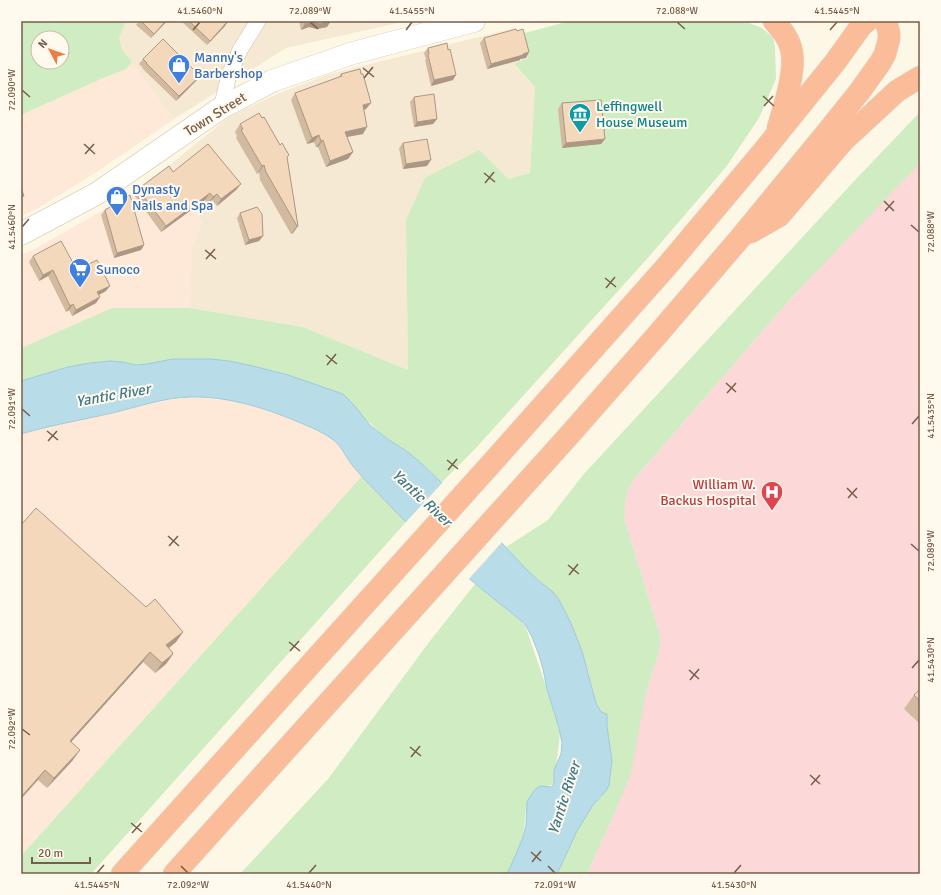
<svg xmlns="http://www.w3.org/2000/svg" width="941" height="895" viewBox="0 0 941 895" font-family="Signika,sans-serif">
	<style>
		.residential { fill: #f6e9d3 }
		.commercial { fill: #fee8d8 }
		.medical { fill: #fcd8d8 }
		.green { fill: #cfecc2; fill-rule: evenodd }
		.water { fill: #b8dce8; stroke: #9ecbdb }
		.pier { fill: #fdf7e5 }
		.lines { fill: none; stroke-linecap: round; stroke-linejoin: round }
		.minor-casing { stroke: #d0bfaa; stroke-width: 16 }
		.secondary-casing { stroke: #d3c0a7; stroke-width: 23 }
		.motorway-casing { stroke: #dfd8d3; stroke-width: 23 }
		.minor { stroke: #fff; stroke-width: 15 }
		.secondary { stroke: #fff; stroke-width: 22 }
		.motorway { stroke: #fbbd99; stroke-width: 22 }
		.wall { fill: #d2baa1 }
		.shaded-wall { fill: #ab9783 }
		.building { fill: #f4d8bb; stroke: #ab9783 }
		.ticks { fill: none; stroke: #785e48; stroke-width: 1.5 }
		.labels { text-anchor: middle; stroke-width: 4; stroke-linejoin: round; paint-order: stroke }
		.shop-label { font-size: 14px; fill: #366cbe; stroke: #fffaed; text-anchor: start }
		.culture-label { font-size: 14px; fill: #0d838f; stroke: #fffaed; text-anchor: start }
		.street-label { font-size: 14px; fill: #785e48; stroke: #fffaed }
		.health-label { font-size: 14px; fill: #be3a42; stroke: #fffaed; text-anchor: end }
		.water-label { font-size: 15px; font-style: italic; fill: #41788d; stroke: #fffaed }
		.neatline { fill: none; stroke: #785e48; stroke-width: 1.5 }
		.ticks-label { font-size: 10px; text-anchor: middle; fill: #785e48 }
	</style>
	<rect width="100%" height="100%" fill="#fdf7e5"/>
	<g class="residential">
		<path d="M126 21H407L286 48 174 119 132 63 121 50 119 38Z"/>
		<path d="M515 28 521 34 528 59 514 65 535 87 530 173 508 179 406 220 408 370 303 327 190 308 192 246 202 223 172 163 229 117 277 94 330 74Z"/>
	</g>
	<g class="commercial">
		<path d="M132 62 174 119 98 171 38 208 21 216V115L103 78 126 69Z"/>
		<path d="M172 163 193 194 202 223 192 246 190 308H112L21 348V255L33 250 128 196Z"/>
		<path d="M189 397 234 401 246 404 274 412 313 428 327 435 336 442 348 460 362 476 21 856V434L48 426 111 413 154 403Z"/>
	</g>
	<path class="medical" d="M920 161V874H587L611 821 646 692 656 662 660 646V635L624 518 626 496 629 488 635 478 794 295Z"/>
	<g class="green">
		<path d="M21 21H126L119 38 122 50 132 62 126 69 103 78 21 115ZM38 38H62V62H38Z"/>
		<path d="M570 21H743L760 27 773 37 775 48 776 79 759 118 726 167 646 260 474 450 442 482 422 464 408 452 389 440 360 414 353 404 147 364 68 367 21 381V348L112 308H190L303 327 408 370 406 220 425 178 479 150 508 179 530 173 535 87 514 64 528 58 521 34Z"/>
		<path d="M920 112V163L794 295 635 478 629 488 626 497 624 518 660 635V646L656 662 646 692 631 774 611 821 587 874H557L577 831 593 805 603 795 607 726 606 718 601 712 596 703 588 670 558 598 526 569 506 547 548 520 583 475 857 178Z"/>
		<path d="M362 476 406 522 91 874H21V856Z"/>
		<path d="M475 584 525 625 549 695 560 733 554 784 535 790 526 808 523 838 508 874H240L328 779 430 641Z"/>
	</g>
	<path class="water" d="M173 359H211L229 361 253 366 288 375 343 394 353 404 370 425 389 440 408 452 422 464 475 514 526 569 539 581 553 592 558 598 570 621 582 651 596 703 601 712 607 714V726L612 761 609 785 606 791 593 805 577 831 557 874H507L517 852 523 837 526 825 527 802 533 792 538 787 542 786 551 787 554 784V770L561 754 562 743 559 728 547 689 543 669 539 655 532 637 525 624C480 588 435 552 395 511 381 496 365 481 352 465 345 456 341 445 332 439 320 430 305 425 291 419 259 406 224 396 189 397 163 398 137 407 112 413 82 420 51 425 21 434V381L68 367 90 363 110 361 122 362 136 365 147 364Z"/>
	<path class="pier" d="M444 481 477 512 503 541 468 580 437 554 405 523Z"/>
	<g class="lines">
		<g class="minor-casing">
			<path id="minor" d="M221 108 229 75 240 50 258 21"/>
		</g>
		<g class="secondary-casing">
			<path id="secondary" d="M21 234 96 194 221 108 272 81 353 53 474 21"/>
		</g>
		<g class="motorway-casing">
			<g id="motorway">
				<path d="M774 21C781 29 788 37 791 48 797 69 784 107 778 128"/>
				<path d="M751 232 779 216 843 141 897 91 920 77"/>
				<path d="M122 874 490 465 667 266 761 154 836 61 861 26 867 21"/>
				<path d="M174 874 572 432 658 334 741 237 828 131 860 91 880 63 885 54 889 39V33L886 21"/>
			</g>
		</g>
		<use href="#minor" class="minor"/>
		<use href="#secondary" class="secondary"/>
		<use href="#motorway" class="motorway"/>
	</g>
	<g class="wall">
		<path d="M139 21H167L151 38 136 25Z"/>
		<path d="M181 21H228L225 26 207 45Z"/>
		<path d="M299 21H330L327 27 317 29 309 27 301 30Z"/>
		<path d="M484 38 526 58 520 59V60L487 69 480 43Z"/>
		<path d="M428 48 448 50 453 80 431 86 425 60 426 59 424 53Z"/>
		<path d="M143 59 196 81 176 101 142 68H143L139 64Z"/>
		<path d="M341 74 366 109 364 110 363 134 347 137 353 152 348 159 326 167 318 147H316L314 142 307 144 291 100 295 93 339 77Z"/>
		<path d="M414 97 437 119 433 124 414 127 410 102Z"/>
		<path d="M562 103 605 139 601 144 562 148 558 109Z"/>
		<path d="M262 118 287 157 298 226 293 233 291 234 260 180 259 172 257 174 236 138 237 136 235 132 240 124Z"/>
		<path d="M403 143 427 166 403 169 399 148Z"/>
		<path d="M173 172 241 184 236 190 217 206 212 200 208 204 205 200 161 232 134 195 138 189Z"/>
		<path d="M105 210 144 245 141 250 114 258 101 215Z"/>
		<path d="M240 213 263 236 259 241 245 245 237 218Z"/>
		<path d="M33 256 77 270 106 291 99 295 100 297 96 303 72 316 69 310 66 312 48 276 39 281 29 262Z"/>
		<path d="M146 607 183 632 176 642 169 648 173 654 166 664 155 673 143 662 71 742 73 760 47 788 38 780Z"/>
		<path d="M920 659V666L917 663Z"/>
		<path d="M920 689V724L904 709 914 695Z"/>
	</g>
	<g class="shaded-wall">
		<path d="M166 21H167L151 38 154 34Z"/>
		<path d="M228 21 225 26 207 45 210 41Z"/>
		<path d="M331 21 327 27 317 29 309 27 301 30 305 24 313 22Z"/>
		<path d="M529 52 526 58 520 59V60L487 69 491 64Z"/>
		<path d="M456 75 453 80 431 86 434 80Z"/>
		<path d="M200 76 196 81 176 101 179 96Z"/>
		<path d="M371 103 366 109 359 111 363 105Z"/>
		<path d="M437 119 433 124 414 127 417 122Z"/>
		<path d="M367 127 363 134 341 138 345 132Z"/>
		<path d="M319 135 314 142 307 144 312 138Z"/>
		<path d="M605 139 601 144 562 148 566 143Z"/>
		<path d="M323 140 318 147H316L321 141Z"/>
		<path d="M353 152 348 159 326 167 330 161Z"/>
		<path d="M431 160 427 166 403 169 406 164Z"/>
		<path d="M264 165 259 172 257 174 262 166Z"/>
		<path d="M241 184 236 190 217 206 221 199Z"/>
		<path d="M210 193 205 200 161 232 166 226Z"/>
		<path d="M217 194 212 200 208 204 213 197Z"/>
		<path d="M297 226H298L293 233 291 234Z"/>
		<path d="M263 236 259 241 245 245 249 240Z"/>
		<path d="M144 245 141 250 114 258 117 253Z"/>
		<path d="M53 270 48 276 39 281 43 275Z"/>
		<path d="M110 286 106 291 93 298 97 292Z"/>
		<path d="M100 297 96 303 72 316 76 310Z"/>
		<path d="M73 304 69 310 66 312 70 306Z"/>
		<path d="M183 632 176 642 160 655 166 645Z"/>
		<path d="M150 652 143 662 63 751 70 741Z"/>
		<path d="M173 654 166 664 155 673 162 663Z"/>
		<path d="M80 750 73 760 47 788 54 778Z"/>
		<path d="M45 770 38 780 21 799V797Z"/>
	</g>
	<g class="building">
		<path d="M141 21H166L154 34Z"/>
		<path d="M189 21H228L210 41Z"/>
		<path d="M304 21H331L320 24 313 22 305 24Z"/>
		<path d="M516 29 517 31 523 29 529 52 523 54V55L491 64 484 38Z"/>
		<path d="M163 39 200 76 179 96 146 63H147L143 59Z"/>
		<path d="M447 43 448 50 450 49 456 75 434 80 428 55 429 54 428 48Z"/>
		<path d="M360 69 361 74H363L371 103 363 105 367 127 345 132 353 152 330 161 323 140 321 141 319 135 312 138 295 93 342 76 341 74Z"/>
		<path d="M434 94 437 119 417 122 414 97Z"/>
		<path d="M601 100 605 139 566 143 562 103Z"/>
		<path d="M259 113 262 118 264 117 280 145 282 143 289 155 287 157 298 226H297L266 172 264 165 262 166 241 130 243 129 240 124Z"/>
		<path d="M427 139 431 160 406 164 403 143Z"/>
		<path d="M208 144 241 184 221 199 217 194 213 197 210 193 166 226 138 189 169 166 173 172Z"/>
		<path d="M21 188 24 196 21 197Z"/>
		<path d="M130 195 144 245 117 253 105 210Z"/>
		<path d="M257 207 262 214 263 236 249 240 240 213Z"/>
		<path d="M61 241 77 270 97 260 110 286 97 292 100 297 76 310 73 304 70 306 53 270 43 275 33 256Z"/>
		<path d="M36 508 146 607 155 599 183 632 166 645 173 653H172L173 654 162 663 150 652 70 741 80 750 54 778 45 770 21 797V525Z"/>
		<path d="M920 689V701L914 695Z"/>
	</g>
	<path class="ticks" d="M310 22 318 29M677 22 685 29M193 30 200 22M406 30 412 22M830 30 837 22M363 68 374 77M364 78 373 67M22 90 30 97M763 96 774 106M764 106 773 96M84 144 95 154M85 154 94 144M484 173 495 182M485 183 494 172M884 201 894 211M885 211 894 201M911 225 919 232M22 227 29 219M205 250 216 259M206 259 215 249M605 278 616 287M606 288 615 277M326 355 337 364M327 365 336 354M726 383 736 392M727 393 736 383M22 409 30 416M912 424 919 416M47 431 58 440M48 441 57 431M447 460 458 469M448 470 457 459M847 488 857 498M848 498 857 488M168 536 179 546M911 544 919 551M169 546 178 536M568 565 579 574M569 575 578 564M289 642 300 651M290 651 299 641M912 668 919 660M689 670 699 679M690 680 699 669M22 729 30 735M410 747 421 756M411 757 420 746M810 775 820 784M811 785 820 775M131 823 142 832M132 833 141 823M531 852 541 861M532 862 541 851M181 866 188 873M548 866 555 873M97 873 104 865M309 873 316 865M734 873 741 865"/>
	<defs>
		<g id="shop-pin" transform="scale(1.15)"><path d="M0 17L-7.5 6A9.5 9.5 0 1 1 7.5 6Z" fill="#3f7fe0" stroke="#fffaed"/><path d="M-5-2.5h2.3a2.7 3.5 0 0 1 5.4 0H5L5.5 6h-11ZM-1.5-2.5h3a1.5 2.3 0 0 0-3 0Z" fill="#fff"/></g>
		<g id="museum-pin" transform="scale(1.15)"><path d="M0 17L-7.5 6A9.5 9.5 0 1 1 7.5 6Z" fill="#0f9aa8" stroke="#fffaed"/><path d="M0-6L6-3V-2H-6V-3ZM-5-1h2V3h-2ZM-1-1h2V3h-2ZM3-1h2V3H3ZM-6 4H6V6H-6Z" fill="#fff"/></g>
		<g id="supermarket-pin" transform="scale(1.15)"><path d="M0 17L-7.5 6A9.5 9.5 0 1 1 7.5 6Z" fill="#3f7fe0" stroke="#fffaed"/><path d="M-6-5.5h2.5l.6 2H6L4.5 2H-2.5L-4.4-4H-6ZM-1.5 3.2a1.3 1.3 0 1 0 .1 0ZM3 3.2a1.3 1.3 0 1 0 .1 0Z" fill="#fff"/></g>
		<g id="hospital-pin" transform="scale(1.15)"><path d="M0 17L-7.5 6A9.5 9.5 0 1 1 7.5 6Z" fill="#e0444e" stroke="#fffaed"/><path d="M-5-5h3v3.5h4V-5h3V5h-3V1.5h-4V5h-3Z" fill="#fff"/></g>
	</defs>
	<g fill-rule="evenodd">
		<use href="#shop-pin" x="179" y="65"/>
		<use href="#museum-pin" x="580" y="114"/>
		<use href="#shop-pin" x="117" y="197"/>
		<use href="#supermarket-pin" x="80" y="269"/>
		<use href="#hospital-pin" x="772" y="492"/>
	</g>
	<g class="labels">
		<g class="shop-label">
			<text x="194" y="62">Manny's<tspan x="194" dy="16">Barbershop</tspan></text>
			<text x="132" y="194">Dynasty<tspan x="132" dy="16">Nails and Spa</tspan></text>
			<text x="96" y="274">Sunoco</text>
		</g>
		<g class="culture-label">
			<text x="596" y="111">Leffingwell<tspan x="596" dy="16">House Museum</tspan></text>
		</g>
		<g class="street-label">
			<text transform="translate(215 114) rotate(-32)" y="5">Town Street</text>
		</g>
		<g class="health-label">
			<text x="756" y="489">William W.<tspan x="756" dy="16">Backus Hospital</tspan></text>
		</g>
		<g class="water-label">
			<text transform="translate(113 395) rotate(-10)" y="5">Yantic River</text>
			<text transform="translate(422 498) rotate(43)" y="5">Yantic River</text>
			<text transform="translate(564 798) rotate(-72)" y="5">Yantic River</text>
		</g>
	</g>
	<rect width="941" height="895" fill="none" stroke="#fffaed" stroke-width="44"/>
	<g transform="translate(50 50) rotate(311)"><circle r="19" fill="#fffaed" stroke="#c9bcab"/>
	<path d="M0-3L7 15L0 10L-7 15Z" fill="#ee7c44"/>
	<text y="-6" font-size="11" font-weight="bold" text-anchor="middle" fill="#785e48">N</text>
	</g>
	<path d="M32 857v6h58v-6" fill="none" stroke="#785e48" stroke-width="2"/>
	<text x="38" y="857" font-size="12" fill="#785e48" stroke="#fffaed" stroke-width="3" paint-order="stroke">20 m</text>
	<rect x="22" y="22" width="897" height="851" class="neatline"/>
	<g class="ticks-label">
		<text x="200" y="14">41.5460°N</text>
		<text x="310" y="14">72.089°W</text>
		<text x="412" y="14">41.5455°N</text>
		<text x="677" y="14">72.088°W</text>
		<text x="837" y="14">41.5445°N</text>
		<text transform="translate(11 90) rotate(-90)" y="4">72.090°W</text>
		<text transform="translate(11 227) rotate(-90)" y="4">41.5460°N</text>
		<text transform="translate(930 232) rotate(-90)" y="4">72.088°W</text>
		<text transform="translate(11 409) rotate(-90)" y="4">72.091°W</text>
		<text transform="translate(930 416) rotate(-90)" y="4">41.5435°N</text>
		<text transform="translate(930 551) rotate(-90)" y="4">72.089°W</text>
		<text transform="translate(930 660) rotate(-90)" y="4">41.5430°N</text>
		<text transform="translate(11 729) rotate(-90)" y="4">72.092°W</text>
		<text x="97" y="888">41.5445°N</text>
		<text x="188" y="888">72.092°W</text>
		<text x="309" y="888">41.5440°N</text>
		<text x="555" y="888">72.091°W</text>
		<text x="734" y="888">41.5430°N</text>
	</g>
</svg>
